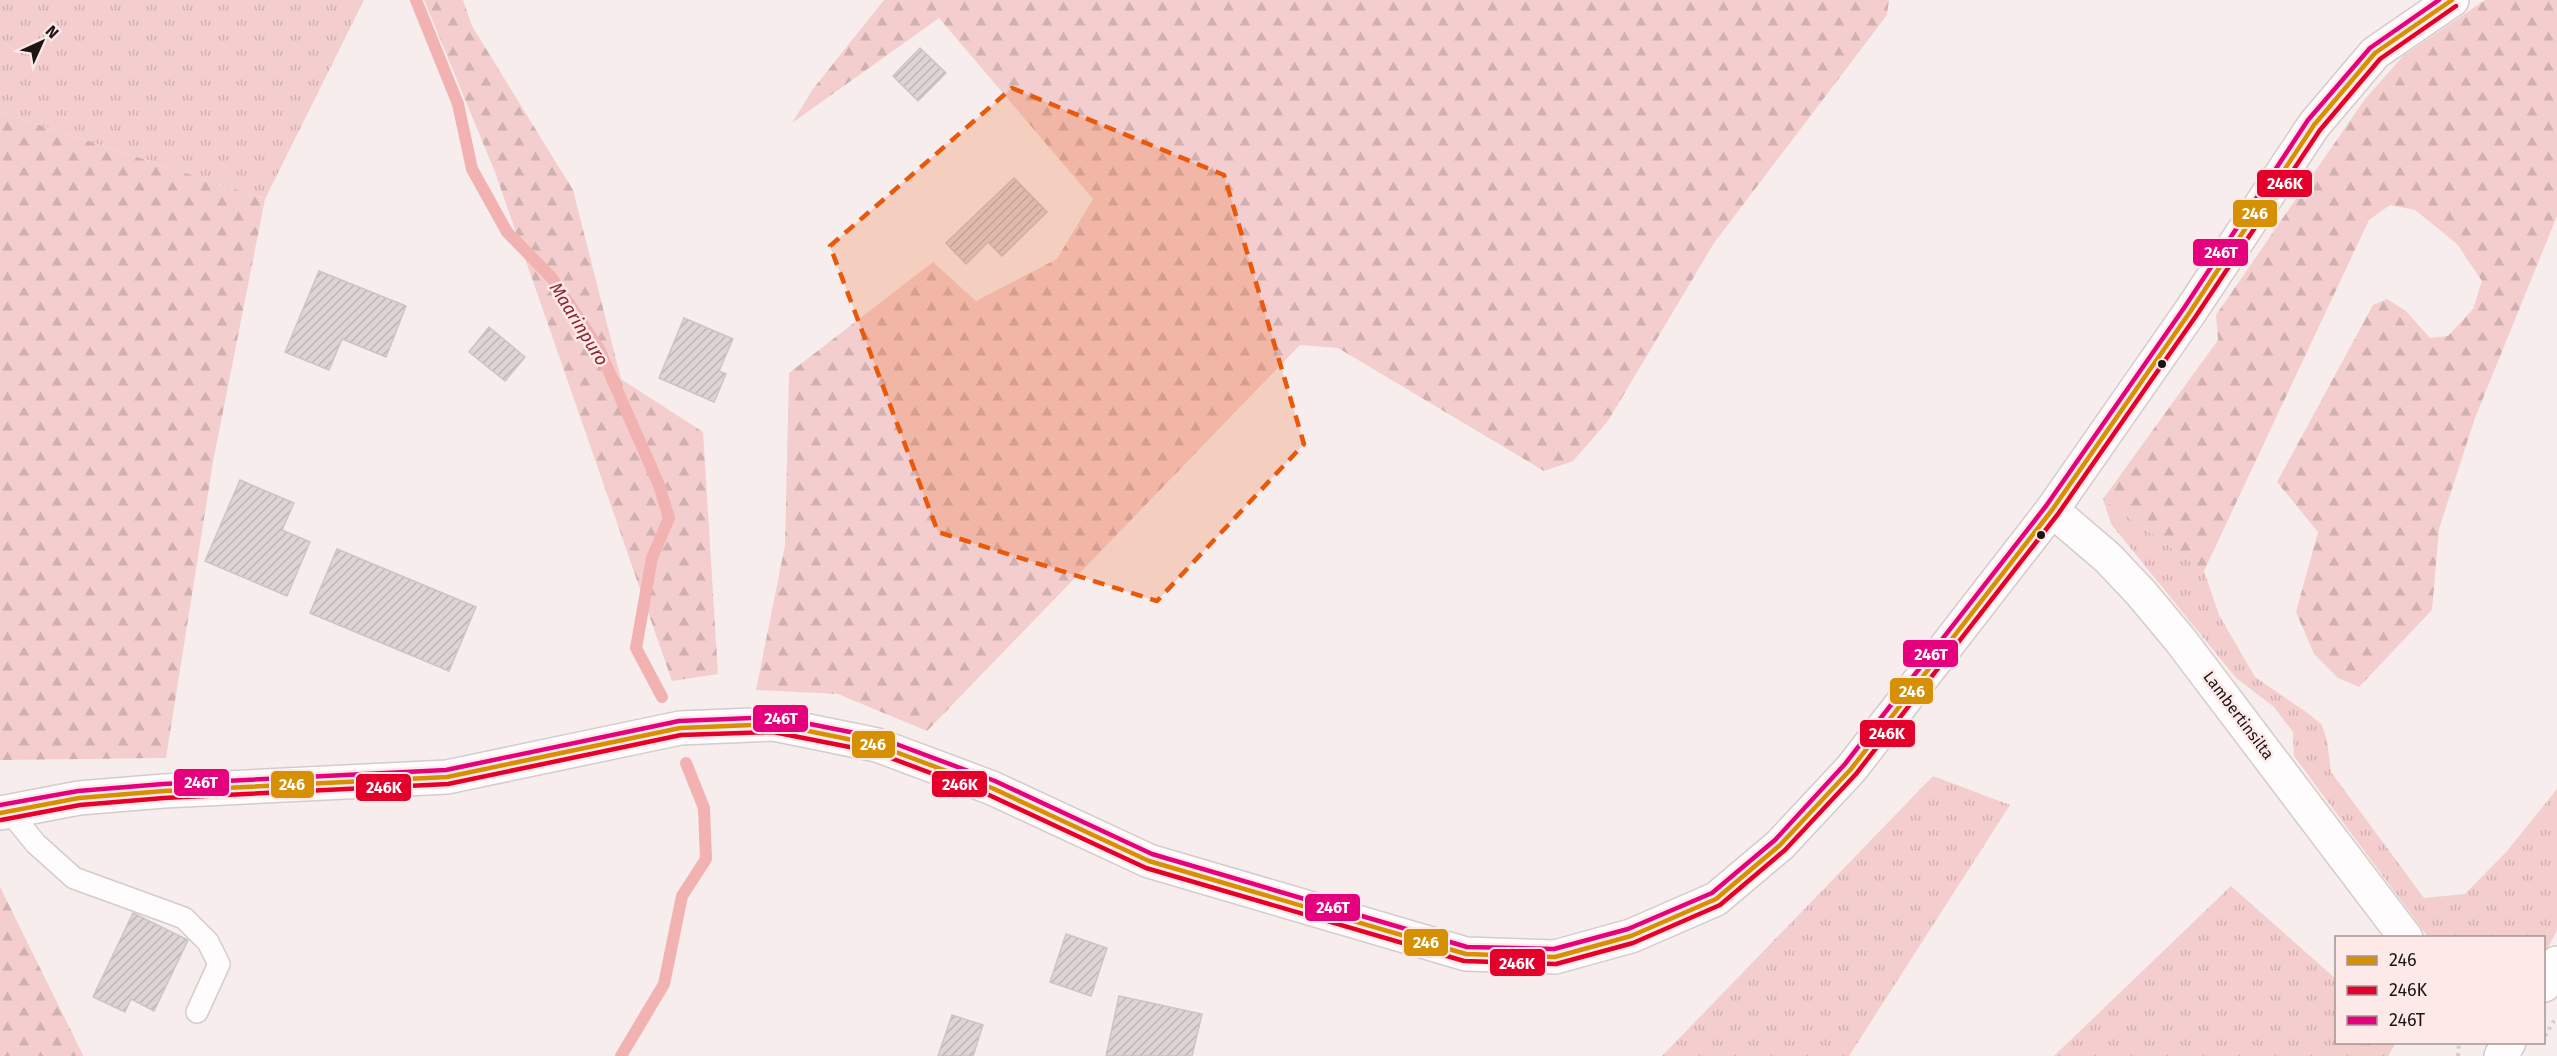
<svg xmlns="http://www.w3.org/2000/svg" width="2557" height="1056" viewBox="0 0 2557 1056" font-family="'Fira Sans',sans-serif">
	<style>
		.grass { fill: url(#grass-tufts) }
		.forest { fill: url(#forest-firs) }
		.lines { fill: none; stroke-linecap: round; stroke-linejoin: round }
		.stream { stroke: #f2b2b2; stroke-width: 12 }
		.building { fill: url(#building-hatch); stroke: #cdc4c4; stroke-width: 1.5 }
		.lane-casing { stroke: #d5cbcb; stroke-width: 24 }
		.secondary-casing { stroke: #d5cbcb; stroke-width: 36 }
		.path { stroke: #d2cfcf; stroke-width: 4; stroke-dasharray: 3 4.5; stroke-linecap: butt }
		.lane { stroke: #fefcfc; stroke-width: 21 }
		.secondary { stroke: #fefcfc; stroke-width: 33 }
		.bus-1-casing { stroke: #fde9e8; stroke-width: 9 }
		.bus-2-casing { stroke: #fde9e8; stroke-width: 9 }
		.bus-3-casing { stroke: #fde9e8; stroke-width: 9 }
		.bus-1 { stroke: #d69003; stroke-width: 4.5 }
		.bus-2 { stroke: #e4002b; stroke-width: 4.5 }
		.bus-3 { stroke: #e5007d; stroke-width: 4.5 }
		.marked { fill: #e8590c; fill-opacity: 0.2; stroke: #e8590c; stroke-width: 4.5; stroke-dasharray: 12 8; stroke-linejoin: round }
		.bus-dot { fill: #1d1414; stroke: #fde9e8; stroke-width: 2 }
		.labels { text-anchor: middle; stroke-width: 5; stroke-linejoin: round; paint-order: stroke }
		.street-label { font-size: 16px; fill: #1d1414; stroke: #fde9e8 }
		.water-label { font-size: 18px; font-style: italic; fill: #8b2630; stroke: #fde9e8 }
		.line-badge { stroke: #fde9e8; stroke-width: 2 }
		.badge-label { font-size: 16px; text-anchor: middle; font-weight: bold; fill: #fff }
	</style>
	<defs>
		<pattern id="grass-tufts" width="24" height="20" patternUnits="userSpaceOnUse" patternTransform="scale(1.5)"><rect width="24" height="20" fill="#f4cece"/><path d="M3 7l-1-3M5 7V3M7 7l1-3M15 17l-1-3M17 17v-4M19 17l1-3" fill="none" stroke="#d1b0b0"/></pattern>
		<pattern id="forest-firs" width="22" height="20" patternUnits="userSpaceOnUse" patternTransform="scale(1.5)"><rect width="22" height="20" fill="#f4cece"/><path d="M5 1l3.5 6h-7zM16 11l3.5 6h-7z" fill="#d1b0b0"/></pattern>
		<pattern id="building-hatch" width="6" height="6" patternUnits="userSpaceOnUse" patternTransform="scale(1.5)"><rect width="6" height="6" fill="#ddd4d4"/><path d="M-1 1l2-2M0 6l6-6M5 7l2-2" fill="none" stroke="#bdb5b5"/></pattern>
	</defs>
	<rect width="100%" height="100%" fill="#f8eded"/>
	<g class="grass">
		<path d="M0 0H364L265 199 0 112Z"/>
		<path d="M2103 499 2204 571 2219 615 2255 677 2309 714 2322 725 2327 740 2331 772 2424 898 2465 894 2507 851 2557 789V930L2544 956V938L2428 937 2294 756 2293 732 2274 707 2236 678 2111 524Z"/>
		<path d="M1933 776 2010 805 1849 1056H1662Z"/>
		<path d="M2231 886 2336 979V1042L2396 1043 2388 1056H2054Z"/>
	</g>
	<g class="forest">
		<path d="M424 0H463L472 26 573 190 621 379 703 432 718 674 672 681 495 172Z"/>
		<path d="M884 0H1889L1887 15 1714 243 1608 421 1573 461 1544 471 1338 348 1300 345 927 731 838 694 756 690 785 545 789 373 933 262 976 301 1057 259 1093 199 939 18 792 123 813 89Z"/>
		<path d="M2485 0H2557V216L2475 418 2439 529 2432 610 2359 687 2338 678 2314 654 2296 612 2318 532 2277 482 2373 305 2387 299 2406 311 2430 338 2448 336 2473 309 2482 281 2457 244 2415 210 2390 205 2369 220 2204 571 2103 499 2218 340 2216 315 2365 99 2403 56Z"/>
		<path d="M0 112 265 199 213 462 166 758 0 760Z"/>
		<path d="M0 887 83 1055V1056H0Z"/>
	</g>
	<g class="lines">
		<g class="stream">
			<path d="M416 0 458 104 472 169 507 232 552 278 599 349 659 485 669 518 652 558 636 648 662 697"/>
			<path d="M621 1056 664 984 682 896 706 859 704 808 686 763"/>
		</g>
	</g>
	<g class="building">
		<path d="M920 48 946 73 918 101 893 76Z"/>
		<path d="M1014 178 1047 212 1002 256 988 242 966 264 946 243Z"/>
		<path d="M319 271 406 306 386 357 342 339 329 370 285 352Z"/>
		<path d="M684 318 733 339 719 371 726 374 714 402 659 378Z"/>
		<path d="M489 327 525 357 505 381 469 352Z"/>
		<path d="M240 480 294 503 282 530 310 542 287 596 205 561Z"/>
		<path d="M337 549 476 607 449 671 310 613Z"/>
		<path d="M133 913 188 940 154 1011 131 999 125 1012 93 997Z"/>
		<path d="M1066 934 1107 948 1091 996 1050 982Z"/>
		<path d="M1119 996 1202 1014 1192 1056H1106Z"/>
		<path d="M952 1015 983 1025 973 1056H938Z"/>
	</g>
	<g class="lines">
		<g class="lane-casing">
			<path id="lane" d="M9 811 36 844 74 878 184 918 208 942 219 964 197 1012"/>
		</g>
		<g class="secondary-casing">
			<g id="secondary">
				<path d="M2052 510 2108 558 2141 593 2181 641 2406 938"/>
				<path d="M0 813 79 798 164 791 447 777 680 728 774 724 877 745 992 788 1149 861 1466 954 1555 957 1631 936 1716 899 1780 845 1851 769 2052 510 2190 312 2314 125 2375 53 2452 0"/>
				<path d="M2544 985 2557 963"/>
				<path d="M2501 1056 2509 1042"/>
			</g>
		</g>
		<g class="path">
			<path d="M2545 1036 2555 1019"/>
			<path d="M2458 1056 2459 1042"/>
		</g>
		<use href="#lane" class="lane"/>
		<use href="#secondary" class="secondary"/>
		<g class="bus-1-casing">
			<path id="bus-1" d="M0 813 79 798 164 791 447 777 680 728 774 724 877 745 992 788 1149 861 1466 954 1555 957 1631 936 1716 899 1780 845 1851 769 2052 510 2190 312 2314 125 2375 53 2452 0"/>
		</g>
		<g class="bus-2-casing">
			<path id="bus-2" d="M1 820 80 805 164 798 448 784 681 735 773 732 875 752 989 795 1146 868 1464 961 1556 964 1633 943 1720 905 1785 850 1856 774 2058 514 2196 316 2320 130 2380 59 2456 6"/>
		</g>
		<g class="bus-3-casing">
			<path id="bus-3" d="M0 805 78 791 163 784 446 770 679 721 775 717 880 738 995 781 1152 854 1467 947 1554 949 1628 929 1712 893 1775 840 1845 764 2046 506 2184 308 2308 120 2370 48 2439 0"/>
		</g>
		<use href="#bus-1" class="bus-1"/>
		<use href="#bus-2" class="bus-2"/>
		<use href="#bus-3" class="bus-3"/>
	</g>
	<path class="marked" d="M1012 88 1224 175 1304 444 1157 601 938 532 830 246Z"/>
	<g class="bus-dot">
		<circle cx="2162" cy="364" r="5"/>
		<circle cx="2041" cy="535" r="5"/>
	</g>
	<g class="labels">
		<g class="street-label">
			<text transform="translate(2239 715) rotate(53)" y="6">Lambertinsilta</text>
		</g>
		<g class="water-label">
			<text transform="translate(579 324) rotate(58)" y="6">Maarinpuro</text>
		</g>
	</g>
	<g class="line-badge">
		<rect x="2256" y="169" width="57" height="29" rx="6" fill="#e4002b"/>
		<rect x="2232" y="199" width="46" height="29" rx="6" fill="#d69003"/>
		<rect x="2192" y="238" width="57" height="29" rx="6" fill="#e5007d"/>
		<rect x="1902" y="639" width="57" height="29" rx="6" fill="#e5007d"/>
		<rect x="1889" y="677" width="45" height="28" rx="6" fill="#d69003"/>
		<rect x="752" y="704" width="57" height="29" rx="6" fill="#e5007d"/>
		<rect x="1859" y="719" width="57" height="29" rx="6" fill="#e4002b"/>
		<rect x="851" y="730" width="45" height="29" rx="6" fill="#d69003"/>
		<rect x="173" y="768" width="57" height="29" rx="6" fill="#e5007d"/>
		<rect x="931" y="770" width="57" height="28" rx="6" fill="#e4002b"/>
		<rect x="270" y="770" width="45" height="29" rx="6" fill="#d69003"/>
		<rect x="355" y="773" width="57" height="29" rx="6" fill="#e4002b"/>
		<rect x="1304" y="893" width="57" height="29" rx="6" fill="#e5007d"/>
		<rect x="1403" y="928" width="46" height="29" rx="6" fill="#d69003"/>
		<rect x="1489" y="948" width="57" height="29" rx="6" fill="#e4002b"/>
	</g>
	<g class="badge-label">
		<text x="2285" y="189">246K</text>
		<text x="2255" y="219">246</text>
		<text x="2221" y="258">246T</text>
		<text x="1931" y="660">246T</text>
		<text x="1912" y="697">246</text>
		<text x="781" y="724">246T</text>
		<text x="1887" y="739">246K</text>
		<text x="873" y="750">246</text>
		<text x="201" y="788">246T</text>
		<text x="960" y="790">246K</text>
		<text x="292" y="790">246</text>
		<text x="384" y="793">246K</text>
		<text x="1333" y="913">246T</text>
		<text x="1426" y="948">246</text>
		<text x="1517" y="969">246K</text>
	</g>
	<rect x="2335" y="936" width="210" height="108" fill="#fde9e8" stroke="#a39493" stroke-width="1.5"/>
	<rect x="2347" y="956" width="30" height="9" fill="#d69003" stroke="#a39493" stroke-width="1.5"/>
	<text x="2389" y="966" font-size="18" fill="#1d1414">246</text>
	<rect x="2347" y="986" width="30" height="9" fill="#e4002b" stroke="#a39493" stroke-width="1.5"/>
	<text x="2389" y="996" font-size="18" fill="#1d1414">246K</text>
	<rect x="2347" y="1016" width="30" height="9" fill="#e5007d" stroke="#a39493" stroke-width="1.5"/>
	<text x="2389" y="1026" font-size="18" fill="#1d1414">246T</text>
	<g transform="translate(42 42) rotate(45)" stroke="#fde9e8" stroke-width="4.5" paint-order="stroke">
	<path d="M0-4.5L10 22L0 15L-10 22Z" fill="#1d1414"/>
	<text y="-9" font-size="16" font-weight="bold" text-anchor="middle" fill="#1d1414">N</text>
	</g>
</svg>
